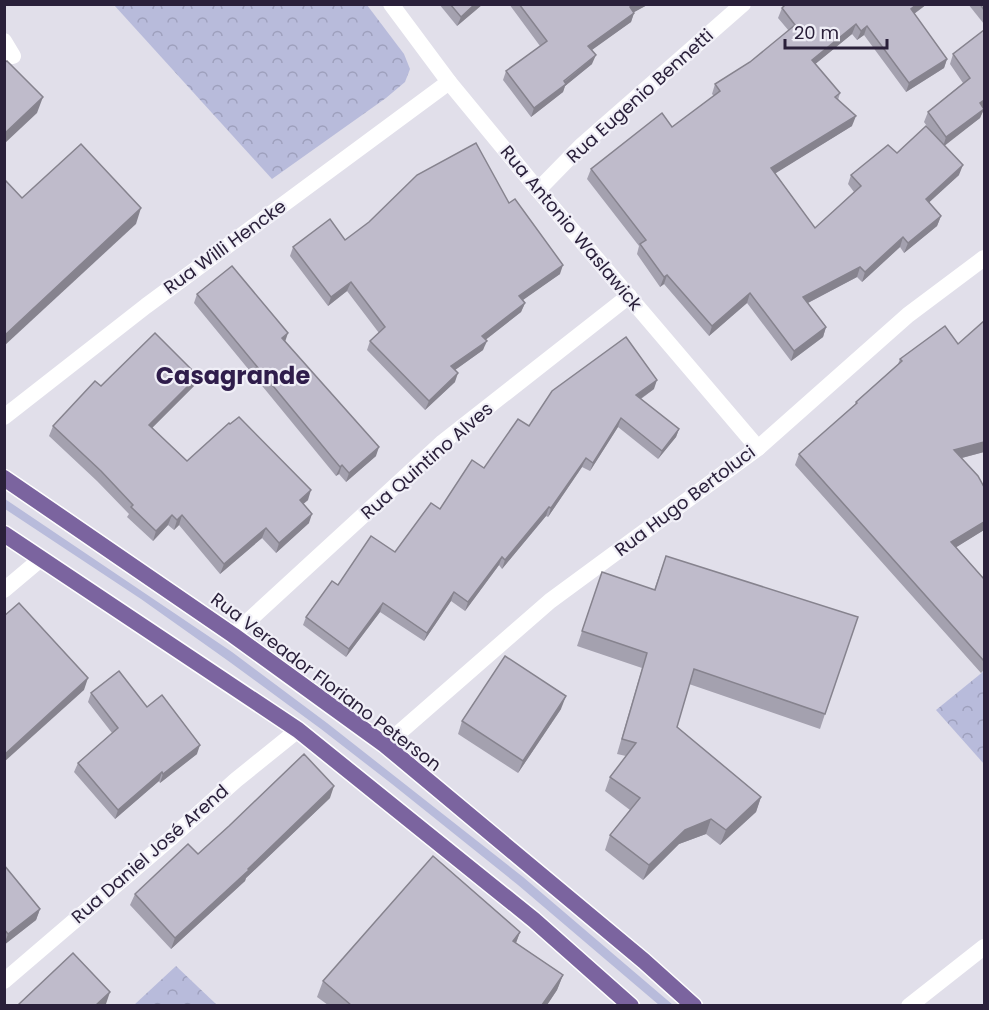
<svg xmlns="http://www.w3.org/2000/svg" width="989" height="1010" viewBox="0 0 989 1010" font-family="Poppins,sans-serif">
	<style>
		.grass { fill: #b8bbdb }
		.forest { fill: url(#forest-crowns) }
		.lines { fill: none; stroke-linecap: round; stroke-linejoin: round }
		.primary-casing { stroke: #fff; stroke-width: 19 }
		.minor { stroke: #fff; stroke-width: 16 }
		.tertiary { stroke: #fff; stroke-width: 16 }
		.primary { stroke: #7b649f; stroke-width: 16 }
		.wall { fill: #a4a1af }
		.shaded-wall { fill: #86838e }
		.building { fill: #bfbbcb; stroke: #86838e; stroke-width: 1.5 }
		.labels { text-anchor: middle; stroke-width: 4.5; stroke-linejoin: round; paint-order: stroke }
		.street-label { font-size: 18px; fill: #2a203a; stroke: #f0eff7 }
		.district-label { font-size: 24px; font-weight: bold; fill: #2f1d4b; stroke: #f0eff7 }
	</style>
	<defs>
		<pattern id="forest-crowns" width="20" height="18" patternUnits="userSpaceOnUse" patternTransform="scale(1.5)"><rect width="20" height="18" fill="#b8bbdb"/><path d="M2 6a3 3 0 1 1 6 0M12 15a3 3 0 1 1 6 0" fill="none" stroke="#9ea0bd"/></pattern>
	</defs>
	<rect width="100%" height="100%" fill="#e1dfea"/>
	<path class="grass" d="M5 499 232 652 327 723 523 877 673 1005H659L518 885 392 784 321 729 227 660 141 599 5 509Z"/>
	<g class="forest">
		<path d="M114 5H367L404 54 410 69 405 82 386 98 272 179Z"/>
		<path d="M984 671V764L936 710Z"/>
		<path d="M176 966 217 1005H134Z"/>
	</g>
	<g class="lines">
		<g class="primary-casing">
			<g id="primary">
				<path d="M4 478 233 635 385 745 644 961 694 1006"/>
				<path d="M4 534 298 730 534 920 631 1006"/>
			</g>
		</g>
		<g class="minor">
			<path d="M391 4 449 82 538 190 758 448"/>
			<path d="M4 41 13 56"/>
			<path d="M538 190 581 146 743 4"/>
			<path d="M4 417 146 306 449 82"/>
			<path d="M4 590 42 558"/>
			<path d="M233 635 443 442 629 296"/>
			<path d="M385 745 550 601 758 448 908 315 984 258"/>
			<path d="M4 981 171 838 236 780 298 730"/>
		</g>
		<path class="tertiary" d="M909 1006 984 947"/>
		<use href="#primary" class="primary"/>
	</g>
	<g class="wall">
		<path d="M439 4H483L457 26Z"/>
		<path d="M509 4H649L634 12V13L631 22 591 50 592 64 565 86 563 92 531 117 503 80 506 71 540 46Z"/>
		<path d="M927 4 914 14 947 59 944 68 906 92 864 35 857 40 852 34 815 64 840 93 838 100 852 126 775 173 815 228 854 192 848 184 851 175 897 153 932 133 924 122 928 112 963 83 950 64 953 54 984 30V109L980 118 944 145 959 175 929 202 941 216 937 226 904 253 900 247 862 282 857 277 808 303 826 327 823 337 791 361 747 303 709 336 664 284 660 287 637 254 639 246 587 179 591 169 672 127 714 96 712 94 715 84 750 62 789 31 778 18 782 8Z"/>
		<path d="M968 4H984V24Z"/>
		<path d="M509 203 560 274 522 300 525 303 521 312 485 340 483 350 455 370V382L425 410 367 350 370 341 379 333 347 291 328 306 290 256 293 247 345 240Z"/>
		<path d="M197 294 285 341 376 456 346 482 339 474 336 476 194 303Z"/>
		<path d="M984 321V452L962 458 984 530 956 547 984 579V670L981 673 795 465 799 454 855 405 856 402 898 364 900 359 958 344Z"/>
		<path d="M101 386H194L152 428 187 461 308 500 303 504 309 523 276 553 262 538 220 574 179 525 174 530 168 525 153 541 127 517 129 514 97 481 49 436 53 426Z"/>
		<path d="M654 389 641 399 679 429 676 437 658 459 618 427 590 471 582 467 548 517 546 516 502 569 499 565 465 611 451 601 424 641 380 612 346 657 303 625 306 617 338 585 395 552 529 426Z"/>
		<path d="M666 556 825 714 820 729 689 684 677 727 761 797 756 812 720 845 706 834 679 844 643 880 605 850 610 835 630 810 605 791 610 777 626 756 617 754 642 668 577 646 602 572 654 590Z"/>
		<path d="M91 693 147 707 197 754 160 783 159 781 115 819 74 772 78 763 112 733 88 702Z"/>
		<path d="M561 709 518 773 458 734 462 721Z"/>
		<path d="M330 798 246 878 245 881 171 949 130 905 135 894 198 854Z"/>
		<path d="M4 865 40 909 36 920 4 945Z"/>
		<path d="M520 932 516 943 563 975 557 990 547 1005H328L317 997 323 981Z"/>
	</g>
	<g class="shaded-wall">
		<path d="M475 4H483L457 26 461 17Z"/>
		<path d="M635 4H649L627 16 630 7Z"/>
		<path d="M917 4H927L907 19 911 9Z"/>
		<path d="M634 13 631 22 585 55 588 46Z"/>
		<path d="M856 24 852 34 808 70 812 60Z"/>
		<path d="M867 26 864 35 857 40 861 31Z"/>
		<path d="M596 55 592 64 565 86 563 92 531 117 534 108Z"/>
		<path d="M947 59 944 68 906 92 909 83Z"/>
		<path d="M43 97 37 113 4 144V134Z"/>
		<path d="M984 100V107L976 113 980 103Z"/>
		<path d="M984 109 980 118 943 147 946 137Z"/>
		<path d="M856 116 852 126 768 178 771 168Z"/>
		<path d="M963 165 959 175 923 208 926 199Z"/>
		<path d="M141 208 136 224 4 346V336Z"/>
		<path d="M941 216 937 226 904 253 908 243Z"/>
		<path d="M903 237 900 247 862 282 865 272Z"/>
		<path d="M563 265 560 274 516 305 519 296Z"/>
		<path d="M860 267 857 277 800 307 803 297Z"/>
		<path d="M667 275 664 284 660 287 664 277Z"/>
		<path d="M351 282 347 291 328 306 331 297Z"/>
		<path d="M750 293 747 303 709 336 712 326Z"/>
		<path d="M525 303 521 312 479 345 482 336Z"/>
		<path d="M826 327 823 337 791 361 794 351Z"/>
		<path d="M288 333 285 342 282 338Z"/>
		<path d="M487 341 483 350 448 375 451 366Z"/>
		<path d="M458 373 455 382 425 410 429 401Z"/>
		<path d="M198 376 194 386 145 435 149 425Z"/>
		<path d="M657 380 654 389 633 404 636 395Z"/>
		<path d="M621 418 618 427 590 471 593 463Z"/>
		<path d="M679 429 676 437 658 459 662 451Z"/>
		<path d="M984 442V452L950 461 954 450Z"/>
		<path d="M379 447 376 456 346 482 349 473Z"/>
		<path d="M586 458 582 467 548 517 551 508Z"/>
		<path d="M342 465 339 474 336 476 340 467Z"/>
		<path d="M311 490 308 500 296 510 300 500Z"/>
		<path d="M549 507 546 516 502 569 505 560Z"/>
		<path d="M312 514 309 523 276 553 279 543Z"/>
		<path d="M172 515 168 525 153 541 156 531Z"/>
		<path d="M182 515 179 525 174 530 177 520Z"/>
		<path d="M984 522V530L947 553 951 542Z"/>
		<path d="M266 528 262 538 220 574 224 564Z"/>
		<path d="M502 557 499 565 465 611 468 602Z"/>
		<path d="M454 592 451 601 424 641 427 633Z"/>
		<path d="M383 603 380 612 346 657 349 649Z"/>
		<path d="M88 678 84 690 4 762V755Z"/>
		<path d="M566 696 561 709 518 773 523 761Z"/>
		<path d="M200 745 197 754 160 783 163 774Z"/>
		<path d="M162 772 159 781 115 819 118 810Z"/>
		<path d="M334 786 330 798 246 878 245 881 171 949 175 938Z"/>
		<path d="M761 797 756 812 720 845 726 830Z"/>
		<path d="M711 819 706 834 679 844 643 880 649 865 685 830Z"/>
		<path d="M40 909 36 920 4 945 8 934Z"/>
		<path d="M520 932 514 948 513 941Z"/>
		<path d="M563 975 557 990 547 1005H542Z"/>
		<path d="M110 992 106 1004 104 1005H96Z"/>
	</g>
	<g class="building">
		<path d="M450 4H475L461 17Z"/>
		<path d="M519 4H635L630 7 634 13 588 46 596 55 564 81 566 84 534 108 506 71 547 41Z"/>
		<path d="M786 4H917L911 9 947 59 909 83 867 26 861 31 856 24 812 60 840 93 835 97 856 116 771 168 815 228 861 186 851 175 888 145 897 153 926 126 963 165 926 199 941 216 908 243 903 237 865 272 860 267 803 297 826 327 794 351 750 293 712 326 667 275 664 277 640 244 646 240 591 169 662 113 672 127 720 91 715 84 750 62 795 25 782 8Z"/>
		<path d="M980 4H984V10Z"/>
		<path d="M984 30V100L980 103 984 109 946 137 928 112 970 78 953 54Z"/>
		<path d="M7 61 43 97 4 134V63Z"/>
		<path d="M476 143 509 203 515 199 563 265 519 296 525 303 482 336 487 341 451 366 458 373 429 401 370 341 385 327 351 282 331 297 293 247 330 219 345 240 369 222 417 175Z"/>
		<path d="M81 144 141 208 4 336V179L22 198Z"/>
		<path d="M232 266 288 333 282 338 379 447 349 473 342 465 340 467 197 294Z"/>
		<path d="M984 321V442L954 450 978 476 984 487V522L951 542 984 579V661L799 454 857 403 856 402 902 361 900 359 945 326 958 344Z"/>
		<path d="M155 333 198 376 149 425 187 461 229 423 230 424 239 417 311 490 300 500 312 514 279 543 266 528 224 564 182 515 177 520 172 515 156 531 131 507 133 505 101 471 53 426 95 381 101 386Z"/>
		<path d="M626 337 657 380 636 395 679 429 662 451 621 418 593 463 586 458 551 508 549 507 505 560 502 557 468 602 454 592 427 633 383 603 349 649 306 617 332 581 338 585 371 536 395 552 431 503 440 509 472 460 484 468 518 419 529 426 552 391Z"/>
		<path d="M666 556 858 617 825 714 694 669 677 727 761 797 726 830 711 819 685 830 649 865 610 835 640 798 610 777 636 743 622 739 647 653 582 631 602 572 655 590Z"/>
		<path d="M19 603 88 678 4 755V616Z"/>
		<path d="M505 656 566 696 523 761 462 721Z"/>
		<path d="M119 671 147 707 162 695 200 745 163 774 162 772 118 810 78 763 118 728 91 693Z"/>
		<path d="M304 754 334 786 248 869 249 870 175 938 135 894 188 844 198 854 229 826Z"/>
		<path d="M433 856 520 932 513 941 563 975 542 1005H351L323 981Z"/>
		<path d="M4 865 40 909 8 934 4 929Z"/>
		<path d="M73 953 110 992 96 1005H18Z"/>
	</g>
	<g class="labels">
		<g class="street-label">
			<text transform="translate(640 96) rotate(-42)" y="6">Rua Eugenio Bennetti</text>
			<text transform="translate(571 228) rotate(50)" y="6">Rua Antonio Waslawick</text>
			<text transform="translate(225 247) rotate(-36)" y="6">Rua Willi Hencke</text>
			<text transform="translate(427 461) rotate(-41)" y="6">Rua Quintino Alves</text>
			<text transform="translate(685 501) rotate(-37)" y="6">Rua Hugo Bertoluci</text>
			<text transform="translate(326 682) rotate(37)" y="6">Rua Vereador Floriano Peterson</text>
			<text transform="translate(150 854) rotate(-41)" y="6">Rua Daniel José Arend</text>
		</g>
		<g class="district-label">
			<text x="233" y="384">Casagrande</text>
		</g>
	</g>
	<rect width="989" height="1010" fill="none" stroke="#2a203a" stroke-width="12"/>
	<path d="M785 39v9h102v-9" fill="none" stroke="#2a203a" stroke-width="3"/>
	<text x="794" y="39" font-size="18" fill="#2a203a" stroke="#f0eff7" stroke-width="4.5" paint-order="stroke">20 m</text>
</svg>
